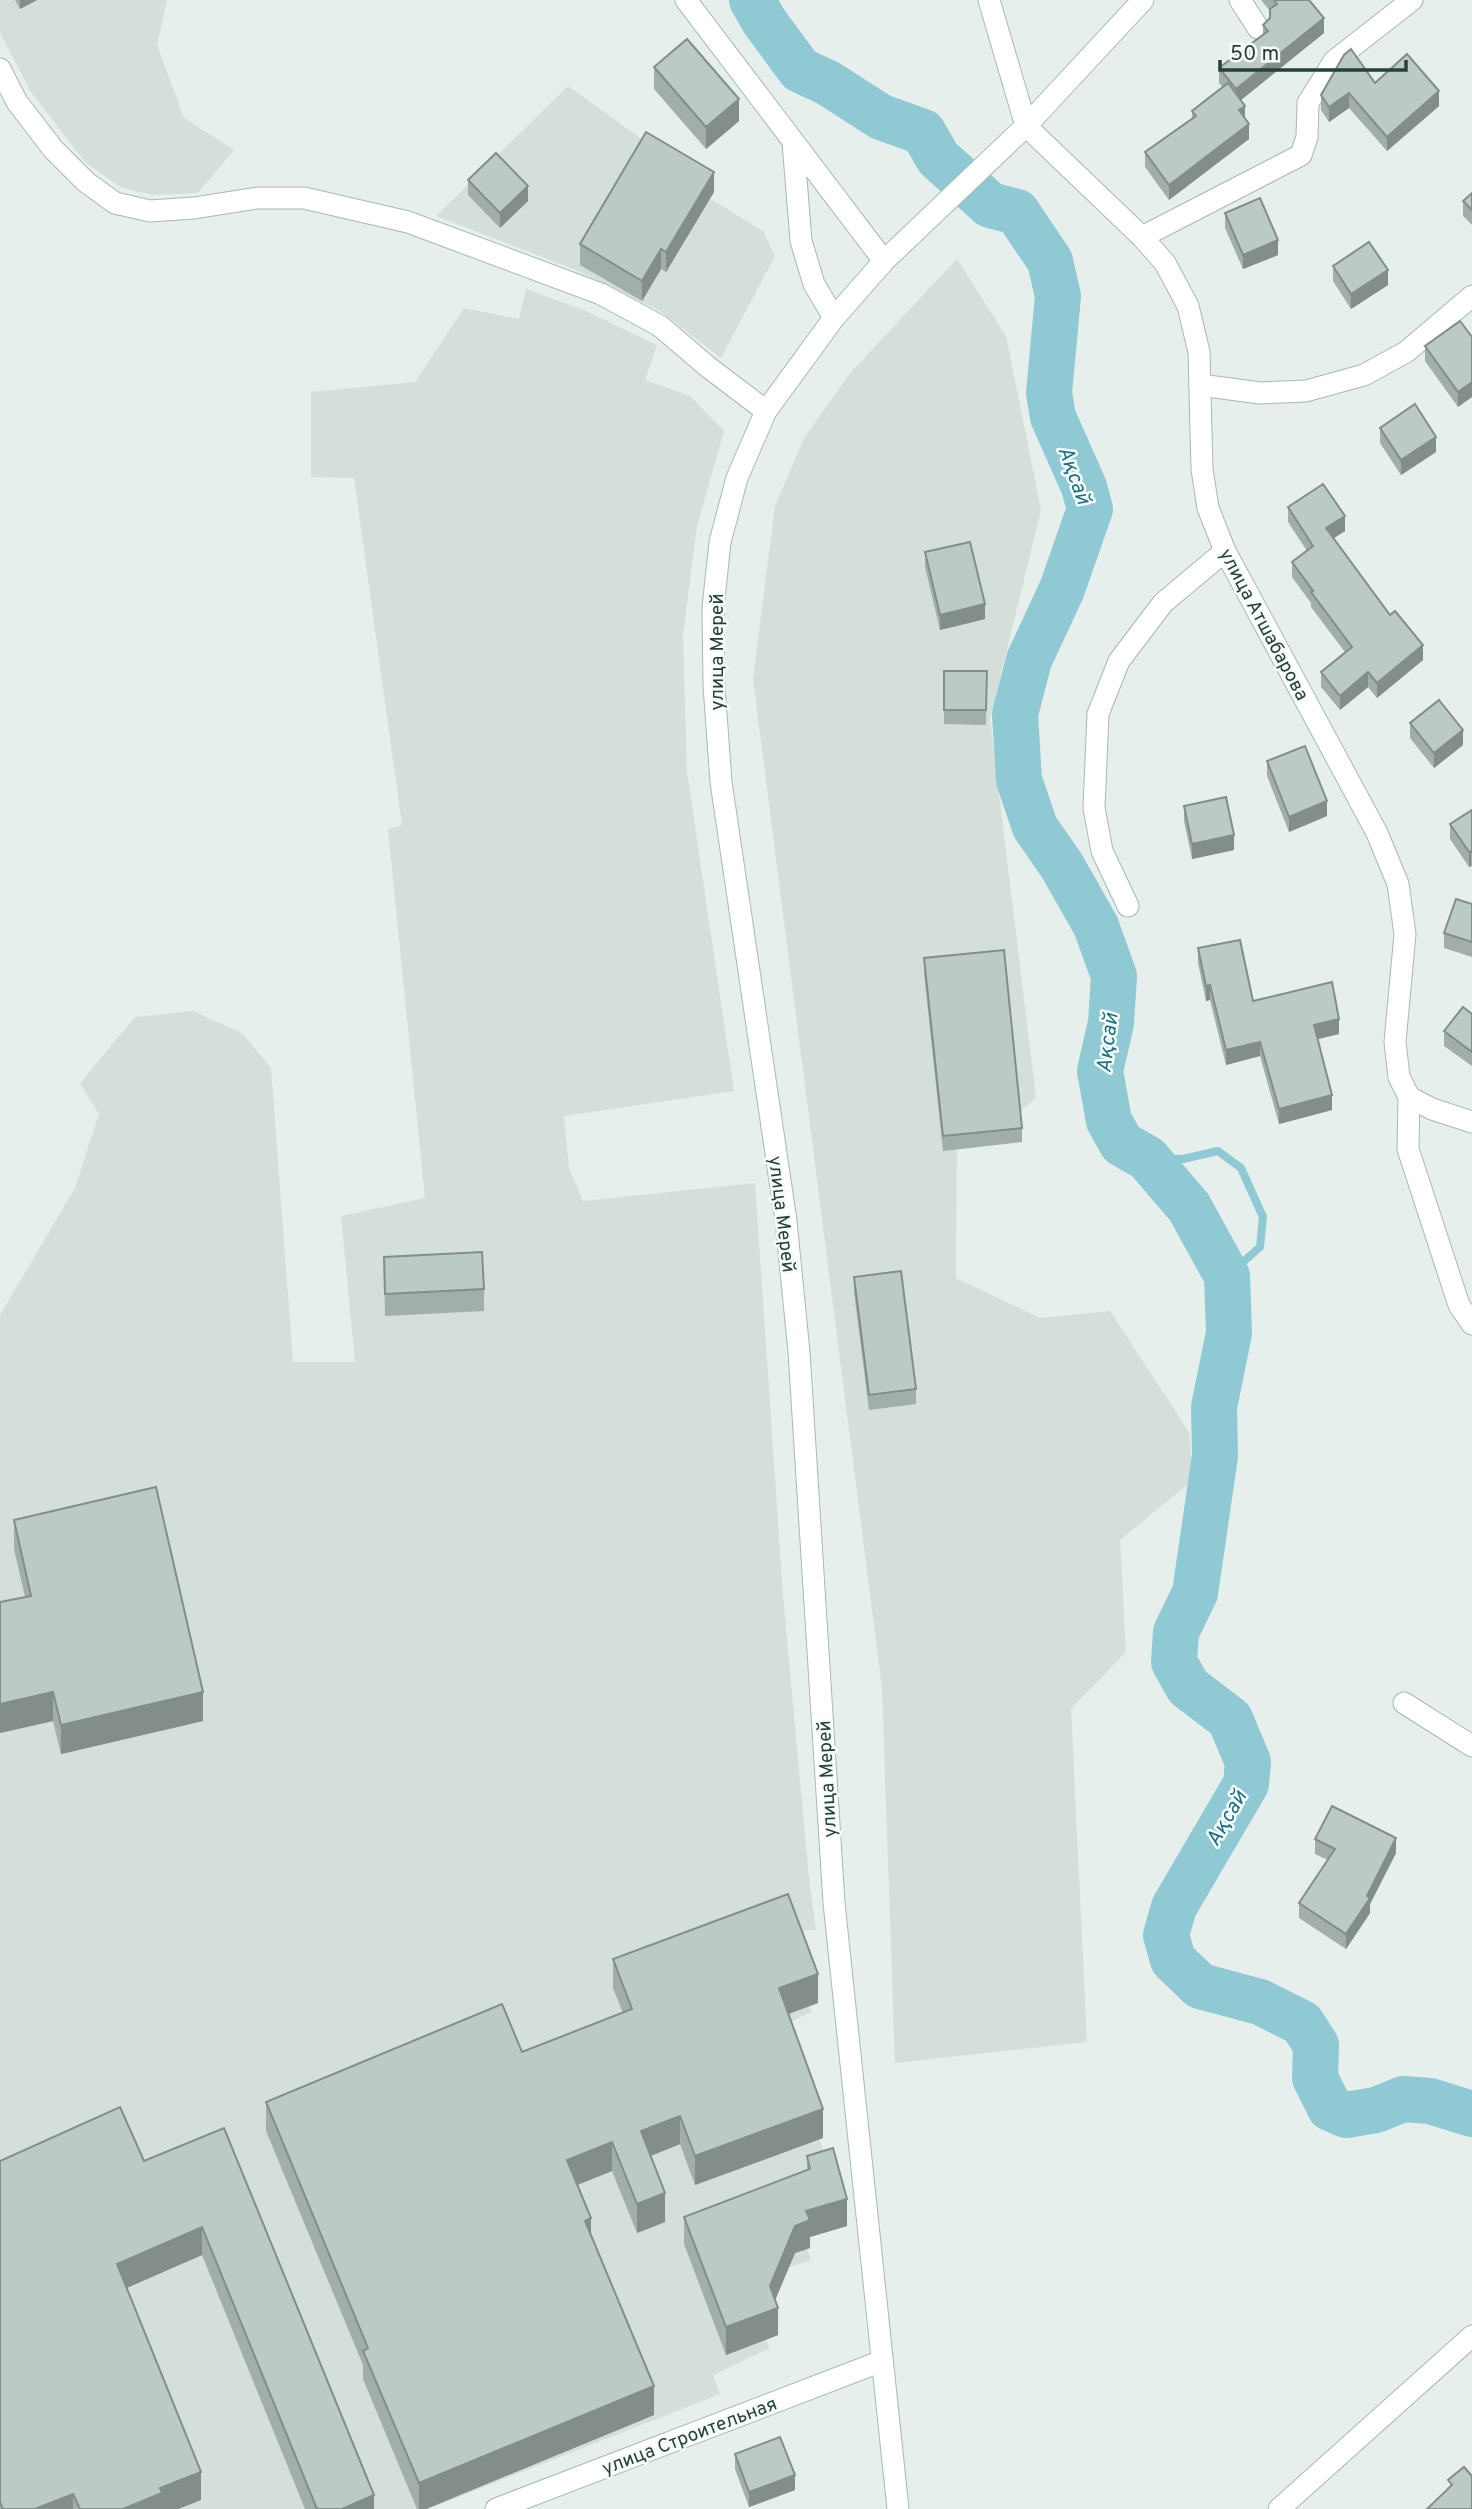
<svg xmlns="http://www.w3.org/2000/svg" width="1472" height="2509" viewBox="0 0 1472 2509" font-family="Overpass,sans-serif">
	<style>
		.built { fill: #d4dfda }
		.lines { fill: none; stroke-linecap: round; stroke-linejoin: round }
		.stream { stroke: #8ec9d4; stroke-width: 8 }
		.river { stroke: #8ec9d4; stroke-width: 46 }
		.street-casing { stroke: #a8b8b2; stroke-width: 23 }
		.secondary-casing { stroke: #a4bbb3; stroke-width: 23 }
		.street { stroke: #fff; stroke-width: 21 }
		.secondary { stroke: #fff; stroke-width: 21 }
		.wall { fill: #a1aea9 }
		.shaded-wall { fill: #838d89 }
		.building { fill: #bbcac4; stroke: #838d89; stroke-width: 2 }
		.labels { text-anchor: middle; stroke-width: 5; stroke-linejoin: round; paint-order: stroke }
		.street-label { font-size: 19px; fill: #24423a; stroke: #f7fbf9 }
		.water-label { font-size: 21px; font-style: italic; fill: #1c6f80; stroke: #f7fbf9 }
	</style>
	<rect width="100%" height="100%" fill="#e6efeb"/>
	<g class="built">
		<path d="M0 0H167L157 45 184 118 234 150 198 193 154 195 122 188 86 163 31 92 0 33Z"/>
		<path d="M568 86 647 143 640 156 763 231 775 256 721 358 660 311 576 270 436 216Z"/>
		<path d="M957 259 1006 336 1041 510 990 719 1036 1098 998 1130 957 1134 956 1278 1040 1318 1110 1311 1189 1432 1193 1480 1120 1540 1126 1652 1071 1709 1087 2042 895 2063 882 1688 753 679 775 506 804 438 851 372Z"/>
		<path d="M526 289 584 310 657 345 645 380 690 396 724 431 697 526 683 635 687 772 734 1091 564 1116 569 1168 583 1201 755 1183 783 1596 809 1878 816 1930H777L812 2012 779 2027 832 2174 786 2191 811 2260 779 2271 762 2330 770 2348 713 2375 720 2394 428 2509H0V1315L75 1188 99 1114 80 1083 135 1017 193 1011 242 1033 271 1068 293 1362H355L341 1216 425 1198 388 829 402 825 354 478 311 477V392L415 382 464 308 519 319Z"/>
	</g>
	<g class="lines">
		<path class="stream" d="M1147 1158 1183 1159 1218 1151 1241 1168 1263 1217 1260 1247 1227 1276"/>
		<path class="river" d="M752 0 764 21 800 70 828 83 881 117 923 132 938 158 990 205 1017 212 1050 261 1058 296 1049 393 1053 417 1084 487 1090 509 1062 589 1029 660 1015 714 1019 780 1035 827 1062 866 1096 926 1114 976 1111 1023 1100 1071 1109 1121 1122 1144 1147 1158 1189 1207 1227 1276 1229 1333 1214 1407 1215 1456 1195 1593 1176 1632 1174 1662 1188 1687 1230 1719 1248 1762 1246 1784 1174 1907 1166 1935 1173 1960 1200 1986 1260 2002 1302 2023 1316 2045 1315 2078 1330 2108 1346 2115 1376 2110 1403 2099 1430 2101 1472 2114"/>
		<g class="street-casing">
			<g id="street">
				<path d="M686 0 884 261"/>
				<path d="M989 0 1026 126 1142 237 1165 263 1188 306 1199 352 1202 469 1208 508 1225 551 1377 833 1398 884 1405 934 1395 1042 1399 1077 1409 1097 1432 1109 1472 1122"/>
				<path d="M1240 0 1258 28"/>
				<path d="M0 69 17 102 53 149 86 182 115 203 150 211 194 208 257 198H304L408 222 601 294 660 326 708 367 766 411"/>
				<path d="M793 142 801 241 814 284 834 318"/>
				<path d="M1142 237 1301 155 1307 137 1308 103 1334 61 1412 0"/>
				<path d="M1200 385 1260 393 1306 391 1364 375 1406 352 1472 296"/>
				<path d="M1128 906 1102 851 1094 808 1098 714 1119 661 1163 603 1225 551"/>
				<path d="M1409 1097 1408 1149 1459 1305 1472 1324"/>
				<path d="M1404 1703 1472 1746"/>
				<path d="M1279 2509 1472 2336"/>
			</g>
		</g>
		<g class="secondary-casing">
			<g id="secondary">
				<path d="M496 2509 882 2361"/>
				<path d="M898 2509 834 1903 799 1352 786 1221 721 782 714 686 713 608 720 542 737 478 766 411 834 318 884 261 1026 126 1143 0"/>
			</g>
		</g>
		<use href="#street" class="street"/>
		<use href="#secondary" class="secondary"/>
	</g>
	<g class="wall">
		<path d="M15 0H37L20 9Z"/>
		<path d="M1261 0H1309L1324 33 1241 100 1249 139 1169 200 1145 167V152L1192 118V111L1223 87 1219 83V68L1263 34V25L1270 18V11Z"/>
		<path d="M654 67 739 121 706 149 654 89Z"/>
		<path d="M1375 83 1439 106 1387 151 1349 108 1329 122 1321 110V95Z"/>
		<path d="M468 180 528 201 500 228 468 195Z"/>
		<path d="M714 192 666 272 661 269 642 301 580 265V244Z"/>
		<path d="M1472 193V225L1463 216V201Z"/>
		<path d="M1225 213 1278 255 1243 269 1225 228Z"/>
		<path d="M1333 266 1388 285 1351 309 1333 281Z"/>
		<path d="M1472 337 1458 407 1425 361V346Z"/>
		<path d="M1380 428 1436 452 1401 475 1380 443Z"/>
		<path d="M1288 507 1345 531 1334 538 1423 660 1377 698 1368 687 1340 710 1321 687V672L1345 652 1311 607V603L1292 577V562L1307 551 1288 522Z"/>
		<path d="M925 552 985 619 940 630 925 567Z"/>
		<path d="M944 671H987L986 725 944 724Z"/>
		<path d="M1410 723 1463 745 1434 768 1410 738Z"/>
		<path d="M1267 761 1327 816 1289 832 1267 776Z"/>
		<path d="M1184 806 1234 850 1192 859 1184 821Z"/>
		<path d="M1472 810V867L1471 866 1469 867 1450 839V824Z"/>
		<path d="M1472 904V957L1444 948V933Z"/>
		<path d="M1198 948 1253 1001 1339 1034 1317 1039 1332 1110 1279 1124 1260 1056 1226 1065 1210 1000 1206 1001 1198 963Z"/>
		<path d="M924 958 1022 1128V1142L943 1151 924 973Z"/>
		<path d="M1472 1014V1066L1444 1046V1031Z"/>
		<path d="M384 1257 484 1289V1311L385 1316Z"/>
		<path d="M854 1277 916 1389V1404L869 1410 854 1292Z"/>
		<path d="M14 1520 203 1721 61 1754 53 1721 0 1733V1602L25 1597 14 1549Z"/>
		<path d="M1315 1839 1396 1853 1370 1904V1913L1346 1949 1299 1918V1903L1328 1860 1315 1854Z"/>
		<path d="M613 1959 818 2003 789 2014 823 2138 695 2185 680 2144 650 2156 665 2222 637 2233 612 2171 577 2185 591 2234 654 2415 426 2509H417L363 2379V2365L266 2131V2102L522 2052 623 2013 613 1988Z"/>
		<path d="M224 2128 374 2509H305L202 2255 127 2288 201 2500 178 2509H0V2161H144Z"/>
		<path d="M807 2156 847 2226 810 2237V2248L795 2253 775 2300 778 2335 726 2355 684 2244V2217L807 2170Z"/>
		<path d="M735 2454 795 2490 749 2507 735 2469Z"/>
	</g>
	<g class="shaded-wall">
		<path d="M20 0H37L20 9Z"/>
		<path d="M1324 18V33L1236 104V89Z"/>
		<path d="M1439 91V106L1387 151V137Z"/>
		<path d="M1349 93V108L1329 122V107Z"/>
		<path d="M739 99V121L706 149V127Z"/>
		<path d="M1245 106V120L1239 110Z"/>
		<path d="M1249 124V139L1169 200V185Z"/>
		<path d="M714 172V192L666 272V252Z"/>
		<path d="M528 186V201L500 228V213Z"/>
		<path d="M1278 240V255L1243 269V255Z"/>
		<path d="M661 249V269L642 301V281Z"/>
		<path d="M1388 270V285L1351 309V294Z"/>
		<path d="M1472 382V397L1458 407V392Z"/>
		<path d="M1436 437V452L1401 475V460Z"/>
		<path d="M1345 516V531L1326 543V528Z"/>
		<path d="M985 604V619L940 630V615Z"/>
		<path d="M1423 645V660L1377 698V683Z"/>
		<path d="M1368 672V687L1340 710V696Z"/>
		<path d="M1463 730V745L1434 768V753Z"/>
		<path d="M1327 801V816L1289 832V817Z"/>
		<path d="M1234 835V850L1192 859V844Z"/>
		<path d="M1471 851V866L1469 867V852Z"/>
		<path d="M1210 985V1000L1206 1001V986Z"/>
		<path d="M1339 1019V1034L1314 1040V1025Z"/>
		<path d="M1260 1042V1056L1226 1065V1050Z"/>
		<path d="M1332 1095V1110L1279 1124V1109Z"/>
		<path d="M53 1692V1721L0 1733V1704Z"/>
		<path d="M203 1692V1721L61 1754V1725Z"/>
		<path d="M1396 1838V1853L1370 1904V1913L1346 1949V1934Z"/>
		<path d="M818 1974V2003L779 2017V1988Z"/>
		<path d="M823 2109V2138L695 2185V2156Z"/>
		<path d="M680 2116V2144L641 2160V2131Z"/>
		<path d="M612 2142V2171L567 2189V2160Z"/>
		<path d="M665 2193V2222L637 2233V2204Z"/>
		<path d="M847 2199V2226L810 2237V2248L795 2253 771 2310 778 2308V2335L726 2355V2327L770 2286 795 2226 806 2211Z"/>
		<path d="M591 2218V2247L585 2221Z"/>
		<path d="M202 2227V2255L117 2292V2264Z"/>
		<path d="M654 2386V2415L426 2509H419V2483Z"/>
		<path d="M201 2472V2500L178 2509H123L160 2488Z"/>
		<path d="M795 2475V2490L749 2507V2492Z"/>
		<path d="M73 2494V2509H35Z"/>
		<path d="M374 2495V2509H342Z"/>
	</g>
	<g class="building">
		<path d="M1274 0H1309L1324 18 1236 89 1219 68 1268 31 1263 25 1270 18V9L1277 4Z"/>
		<path d="M687 39 739 99 706 127 654 67Z"/>
		<path d="M1351 49 1375 83 1407 54 1439 91 1387 137 1349 93 1329 107 1321 95 1344 55Z"/>
		<path d="M1228 83 1245 106 1239 110 1249 124 1169 185 1145 152 1196 116 1192 111Z"/>
		<path d="M646 132 714 172 666 252 661 249 642 281 580 244Z"/>
		<path d="M496 153 528 186 500 213 468 180Z"/>
		<path d="M1472 193V210L1463 201Z"/>
		<path d="M1260 198 1278 240 1243 255 1225 213Z"/>
		<path d="M1369 242 1388 270 1351 294 1333 266Z"/>
		<path d="M1460 321 1472 337V382L1458 392 1425 346Z"/>
		<path d="M1415 404 1436 437 1401 460 1380 428Z"/>
		<path d="M1323 484 1345 516 1326 528 1390 615 1395 611 1423 645 1377 683 1368 672 1340 696 1321 672 1352 647 1311 592 1313 591 1292 562 1313 546 1288 507Z"/>
		<path d="M970 542 985 604 940 615 925 552Z"/>
		<path d="M944 671H987L986 710H944Z"/>
		<path d="M1439 700 1463 730 1434 753 1410 723Z"/>
		<path d="M1305 746 1327 801 1289 817 1267 761Z"/>
		<path d="M1226 797 1234 835 1192 844 1184 806Z"/>
		<path d="M1472 810V853L1471 851 1469 852 1450 824Z"/>
		<path d="M1456 899 1472 904V942L1444 933Z"/>
		<path d="M1240 940 1253 1001 1332 982 1339 1019 1314 1025 1332 1095 1279 1109 1260 1042 1226 1050 1210 985 1206 986 1198 948Z"/>
		<path d="M1004 950 1022 1128 943 1136 924 958Z"/>
		<path d="M1463 1007 1472 1014V1052L1444 1031Z"/>
		<path d="M482 1252 484 1289 385 1294 384 1257Z"/>
		<path d="M901 1271 916 1389 869 1395 854 1277Z"/>
		<path d="M156 1487 203 1692 61 1725 53 1692 0 1704V1602L31 1596 14 1520Z"/>
		<path d="M1332 1806 1396 1838 1367 1896 1370 1898 1346 1934 1299 1903 1335 1849 1315 1839Z"/>
		<path d="M788 1894 818 1974 779 1988 823 2109 695 2156 680 2116 641 2131 665 2193 637 2204 612 2142 567 2160 591 2218 585 2221 654 2386 419 2483 363 2351 368 2348 266 2102 502 2004 522 2052 632 2009 613 1959Z"/>
		<path d="M120 2107 144 2161 224 2128 374 2495 342 2509H317L202 2227 117 2264 201 2472 160 2488 162 2493 123 2509H80L73 2494 35 2509H3L0 2502V2161Z"/>
		<path d="M833 2148 847 2199 806 2211 810 2220 795 2226 770 2286 778 2308 726 2327 684 2217 810 2169 807 2156Z"/>
		<path d="M780 2437 795 2475 749 2492 735 2454Z"/>
		<path d="M1464 2467 1472 2476V2509H1427L1452 2485 1448 2480Z"/>
	</g>
	<g class="labels">
		<g class="street-label">
			<text transform="translate(1265 624) rotate(62)" y="7">улица Атшабарова</text>
			<text transform="translate(716 652) rotate(-90)" y="7">улица Мерей</text>
			<text transform="translate(783 1214) rotate(83)" y="7">улица Мерей</text>
			<text transform="translate(826 1779) rotate(-93)" y="7">улица Мерей</text>
			<text transform="translate(689 2435) rotate(-21)" y="7">улица Строительная</text>
		</g>
		<g class="water-label">
			<text transform="translate(1075 475) rotate(70)" y="7">Ақсай</text>
			<text transform="translate(1107 1043) rotate(-83)" y="7">Ақсай</text>
			<text transform="translate(1226 1818) rotate(-60)" y="7">Ақсай</text>
		</g>
	</g>
	<path d="M1220 60v10h186v-10" fill="none" stroke="#24423a" stroke-width="3.5"/>
	<text x="1230" y="60" font-size="21" fill="#24423a" stroke="#f7fbf9" stroke-width="5" paint-order="stroke">50 m</text>
</svg>
